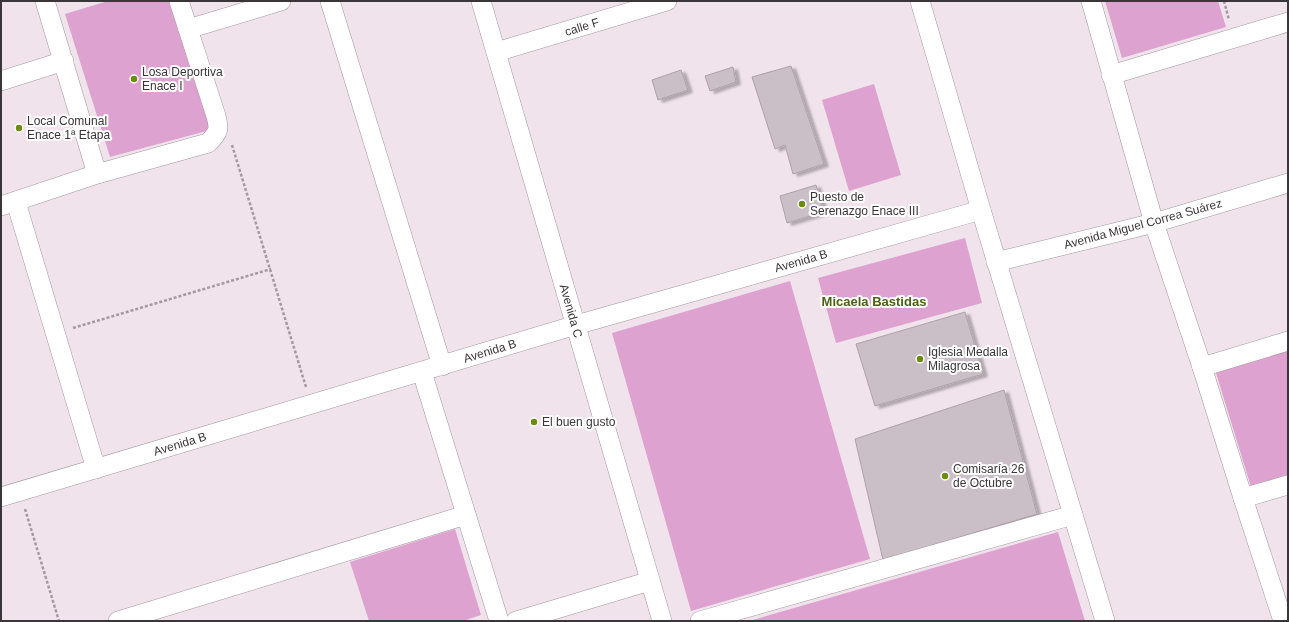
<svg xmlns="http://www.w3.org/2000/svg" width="1289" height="622" viewBox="0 0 1289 622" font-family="Helvetica,sans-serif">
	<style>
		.green { fill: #dda2cf }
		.building { fill: #cabec7; stroke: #ada1aa; filter: url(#shadow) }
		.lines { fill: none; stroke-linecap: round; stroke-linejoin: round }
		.minor-casing { stroke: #a2979f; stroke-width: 20 }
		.path { stroke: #a39aa0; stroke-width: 2.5; stroke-dasharray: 3 2; stroke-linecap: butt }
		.minor { stroke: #fff; stroke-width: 19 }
		.poi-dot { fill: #6b8c0f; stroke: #fff; stroke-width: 1.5 }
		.labels { text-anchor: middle; stroke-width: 4; stroke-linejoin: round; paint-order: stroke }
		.street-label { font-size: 12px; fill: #3a3538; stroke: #fff }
		.poi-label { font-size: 12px; fill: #3a3538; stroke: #fff; text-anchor: start }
		.neighbourhood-label { font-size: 13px; font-weight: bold; fill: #4b6118; stroke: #fff }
	</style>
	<defs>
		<filter id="shadow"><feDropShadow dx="4.5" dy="2.5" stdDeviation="1" flood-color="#0004"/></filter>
	</defs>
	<rect width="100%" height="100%" fill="#f0e3ec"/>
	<g class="green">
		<path d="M108 1H172L214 129 110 157 65 14Z"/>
		<path d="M1105 1H1218L1226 27 1122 58Z"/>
		<path d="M874 84 901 175 849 191 822 100Z"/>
		<path d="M965 238 982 303 836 343 818 278Z"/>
		<path d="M790 281 870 559 691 611 612 333Z"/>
		<path d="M1288 350V475L1251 487 1216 373Z"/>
		<path d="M455 529 481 615 463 621H369L350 562Z"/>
		<path d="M1058 532 1085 621H749Z"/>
	</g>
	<g class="building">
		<path d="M791 66 824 164 793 174 785 145 775 149 752 77Z"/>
		<path d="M733 67 736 82 710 91 705 76Z"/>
		<path d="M681 70 688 90 658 100 652 80Z"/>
		<path d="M816 185 824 212 787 223 780 196Z"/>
		<path d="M965 312 983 374 875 406 856 344Z"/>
		<path d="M1004 390 1037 514 883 560 855 439Z"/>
	</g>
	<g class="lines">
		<g class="minor-casing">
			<g id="minor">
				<path d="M45 1 97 174"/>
				<path d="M330 1 442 366"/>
				<path d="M481 1 662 621"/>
				<path d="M920 1 981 210 1105 621"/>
				<path d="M1091 1 1154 223 1202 367 1243 498 1283 621"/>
				<path d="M188 29 281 1"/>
				<path d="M496 52 667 1"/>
				<path d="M1111 75 1288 22"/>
				<path d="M1 81 64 61"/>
				<path d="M16 202 96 469"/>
				<path d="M1 206 97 174 208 143C218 133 220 130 216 116L179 1"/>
				<path d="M996 262 1154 223 1288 183"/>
				<path d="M1202 367 1288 341"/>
				<path d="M422 372 499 621"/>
				<path d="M1 497 576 325 981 210"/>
				<path d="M1243 498 1288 485"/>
				<path d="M118 621 466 515"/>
				<path d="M516 621 650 581"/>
				<path d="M700 621 1073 515"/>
			</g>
		</g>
		<g class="path">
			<path d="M1224 1 1229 20"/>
			<path d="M232 145 306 387"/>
			<path d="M73 328 271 269"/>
			<path d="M25 509 59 621"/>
		</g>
		<use href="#minor" class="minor"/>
	</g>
	<g class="poi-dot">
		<circle cx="134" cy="79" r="4"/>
		<circle cx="19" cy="128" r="4"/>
		<circle cx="802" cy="204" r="4"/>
		<circle cx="920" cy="359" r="4"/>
		<circle cx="534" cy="422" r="4"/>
		<circle cx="945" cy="476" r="4"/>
	</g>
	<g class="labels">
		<g class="street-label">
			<text transform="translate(582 27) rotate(-17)" y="4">calle F</text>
			<text transform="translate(1143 224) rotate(-15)" y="4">Avenida Miguel Correa Suárez</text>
			<text transform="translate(801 261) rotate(-16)" y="4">Avenida B</text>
			<text transform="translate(571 311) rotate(74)" y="4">Avenida C</text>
			<text transform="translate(490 351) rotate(-17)" y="4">Avenida B</text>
			<text transform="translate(180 444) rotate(-17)" y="4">Avenida B</text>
		</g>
		<g class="poi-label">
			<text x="142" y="76">Losa Deportiva<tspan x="142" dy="14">Enace I</tspan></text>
			<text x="27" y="125">Local Comunal<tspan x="27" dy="14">Enace 1ª Etapa</tspan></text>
			<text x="810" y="201">Puesto de<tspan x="810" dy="14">Serenazgo Enace III</tspan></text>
			<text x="928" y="356">Iglesia Medalla<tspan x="928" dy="14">Milagrosa</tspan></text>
			<text x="542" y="426">El buen gusto</text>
			<text x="953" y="473">Comisaría 26<tspan x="953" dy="14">de Octubre</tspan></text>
		</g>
		<g class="neighbourhood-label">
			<text x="874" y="306">Micaela Bastidas</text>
		</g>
	</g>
	<rect width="1289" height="622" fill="none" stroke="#3a3538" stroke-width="4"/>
</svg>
